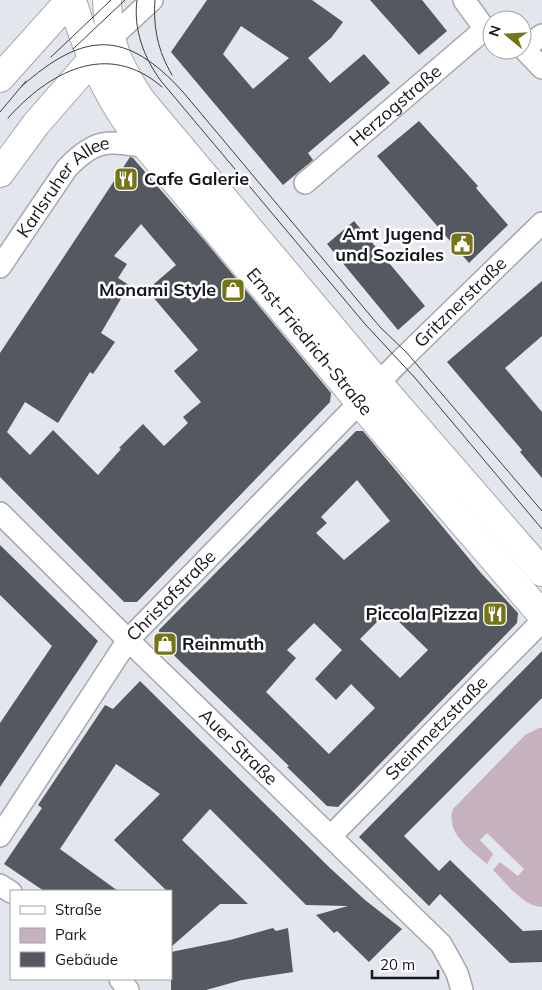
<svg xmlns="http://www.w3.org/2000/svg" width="542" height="990" viewBox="0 0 542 990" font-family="Mulish,sans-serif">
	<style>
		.green { fill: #c6b2bf }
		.building { fill: #53595e; fill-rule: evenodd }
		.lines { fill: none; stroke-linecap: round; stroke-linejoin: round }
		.street-casing { stroke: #a5a7af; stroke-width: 24 }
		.secondary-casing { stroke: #a5a7af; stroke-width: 30 }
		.street { stroke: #fff; stroke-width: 21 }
		.secondary { stroke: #fff; stroke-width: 28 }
		.tram { stroke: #3d3e42; stroke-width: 1 }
		.labels { text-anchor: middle; stroke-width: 5; stroke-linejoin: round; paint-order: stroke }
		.street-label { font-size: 18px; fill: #16171a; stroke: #fff }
		.poi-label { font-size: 18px; font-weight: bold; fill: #16171a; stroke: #fff; text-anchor: end }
	</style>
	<rect width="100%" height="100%" fill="#e4e6ee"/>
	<path class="green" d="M539 728H542V907C523 906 506 883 493 870L500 862 518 876 524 869 487 833 480 840 493 854 487 864C471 849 445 834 453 809L525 735Z"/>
	<g class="building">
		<path d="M207 0H312L343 22 331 38 308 58 330 83 364 54 390 83 308 153 313 160 283 185 171 52ZM241 26 289 58 253 89 223 54Z"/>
		<path d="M370 0H422L447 31 419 55Z"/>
		<path d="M419 121 478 186 476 188 508 225 469 263 377 156Z"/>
		<path d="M130 157 133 158 205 241 331 393 330 402 137 602H124L0 477V353ZM141 224 176 265 147 290 198 350 174 371 201 402 183 417 188 423 164 446 143 424 119 448 121 449 98 475 53 430 30 455 7 432 25 402 58 423 90 372 93 374 115 342 101 333 129 285 118 278 127 264 114 256Z"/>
		<path d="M354 221 425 306 398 330 327 244Z"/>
		<path d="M542 281V336L505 368 542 412V478L520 452 522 450 447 362Z"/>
		<path d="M356 431H363L481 573 518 613 517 623 338 807 327 806 287 767 289 766 160 642 159 630ZM357 480 390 521 344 560 316 533 327 523 321 517ZM388 611 428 650 400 678 360 639ZM314 623 342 650 315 679 336 700 351 684 375 708 329 754 266 692 296 658 287 650Z"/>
		<path d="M0 545 98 641 0 787V723L52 646 0 595Z"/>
		<path d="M542 651V698L404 836 439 871 450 860 523 931 542 930V962L510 963 440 894 429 906 359 837Z"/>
		<path d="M140 681 330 868 365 900 402 929 369 962 337 931 334 933 316 915 348 906 306 905 210 809 182 840 248 904H220L171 947V891H167L114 840 160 794 116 764 60 849 118 891H44L4 864 42 808 38 805 105 705 113 709Z"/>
		<path d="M273 928 276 931 288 928 293 972 242 980 206 990H171V952L230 940Z"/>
	</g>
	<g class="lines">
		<g class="street-casing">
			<g id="street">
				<path d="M464 0 485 29 492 32"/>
				<path d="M110 39 152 0"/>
				<path d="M522 47 542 68"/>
				<path d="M524 48 542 35"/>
				<path id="s1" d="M305 183 485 29"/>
				<path id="s2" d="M0 267 67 168C96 138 107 141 146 147"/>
				<path id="s3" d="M0 513 128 640 441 944 457 973 462 990"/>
				<path id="s4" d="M0 836 128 640 400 361 542 223"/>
				<path id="s5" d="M331 836 542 621"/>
				<path d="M0 885 11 892"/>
				<path d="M120 979 128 990"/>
			</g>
		</g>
		<g class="secondary-casing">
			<g id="secondary">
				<path id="s6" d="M72 0C85 46 104 90 132 129L382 429 542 615"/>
				<path d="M107 0C108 44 117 63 140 99L378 383 542 572"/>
				<path d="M0 78 70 0"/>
				<path d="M0 173 36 124 104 46"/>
			</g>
		</g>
		<use href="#street" class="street"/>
		<use href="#secondary" class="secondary"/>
		<g class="tram">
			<path d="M137 0C133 29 144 58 161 81L365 324 416 379 542 529"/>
			<path d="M155 0C153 28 158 51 172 75"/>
			<path d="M73 49 125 0"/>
			<path d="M51 57 111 0"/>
			<path d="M22 86C84 31 126 29 183 92L380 327 407 353 542 511"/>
			<path d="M0 112 26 81"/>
			<path d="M8 118C48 73 107 39 162 87"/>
		</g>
	</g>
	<defs>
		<g id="restaurant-square" transform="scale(1.25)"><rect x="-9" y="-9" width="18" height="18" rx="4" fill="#757418" stroke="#fff"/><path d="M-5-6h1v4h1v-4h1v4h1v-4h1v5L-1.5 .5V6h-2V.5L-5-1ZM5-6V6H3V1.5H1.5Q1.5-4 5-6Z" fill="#fff"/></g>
		<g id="civic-square" transform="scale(1.25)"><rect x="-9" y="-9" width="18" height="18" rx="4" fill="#757418" stroke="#fff"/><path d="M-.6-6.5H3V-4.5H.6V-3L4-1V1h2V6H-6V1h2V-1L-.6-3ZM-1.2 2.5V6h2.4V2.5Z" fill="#fff"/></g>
		<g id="shop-square" transform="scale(1.25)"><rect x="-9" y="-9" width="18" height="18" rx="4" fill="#757418" stroke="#fff"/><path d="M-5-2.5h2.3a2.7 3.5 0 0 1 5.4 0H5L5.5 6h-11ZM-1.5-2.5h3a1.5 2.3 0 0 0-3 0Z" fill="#fff"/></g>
	</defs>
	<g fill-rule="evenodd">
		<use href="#restaurant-square" x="126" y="179"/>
		<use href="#civic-square" x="462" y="244"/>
		<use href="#shop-square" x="233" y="290"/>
		<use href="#restaurant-square" x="495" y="614"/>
		<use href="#shop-square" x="165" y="644"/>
	</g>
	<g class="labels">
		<g class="street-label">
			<text dy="6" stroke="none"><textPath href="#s1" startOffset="119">Herzogstraße</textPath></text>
			<text dy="6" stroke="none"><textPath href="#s2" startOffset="104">Karlsruher Allee</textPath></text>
			<text dy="6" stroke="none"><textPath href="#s4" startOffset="708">Gritznerstraße</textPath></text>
			<text dy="6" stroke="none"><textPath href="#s6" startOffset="420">Ernst-Friedrich-Straße</textPath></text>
			<text dy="6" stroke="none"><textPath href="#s4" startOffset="296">Christofstraße</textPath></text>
			<text dy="6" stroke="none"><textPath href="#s5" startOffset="151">Steinmetzstraße</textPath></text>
			<text dy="6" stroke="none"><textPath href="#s3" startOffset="334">Auer Straße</textPath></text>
		</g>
		<g class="poi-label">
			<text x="144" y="185" text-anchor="start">Cafe Galerie</text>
			<text x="444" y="240">Amt Jugend<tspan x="444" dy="21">und Soziales</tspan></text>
			<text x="216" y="296">Monami Style</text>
			<text x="478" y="620">Piccola Pizza</text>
			<text x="182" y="650" text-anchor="start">Reinmuth</text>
		</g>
	</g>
	<rect x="10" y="890" width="162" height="90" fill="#ffffff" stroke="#a2a2a3"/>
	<rect x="20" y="906" width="25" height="8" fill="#ffffff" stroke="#a2a2a3"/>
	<text x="55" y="915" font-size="15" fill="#16171a">Straße</text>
	<rect x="20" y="928" width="25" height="15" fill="#c6b2bf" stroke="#a2a2a3"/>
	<text x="55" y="940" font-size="15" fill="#16171a">Park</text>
	<rect x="20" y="952" width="25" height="15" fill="#53595e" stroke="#a2a2a3"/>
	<text x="55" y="965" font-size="15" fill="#16171a">Gebäude</text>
	<g transform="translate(507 35) rotate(288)"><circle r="24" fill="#ffffff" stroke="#a2a2a3"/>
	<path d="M0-4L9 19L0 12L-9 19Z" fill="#757418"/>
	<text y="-8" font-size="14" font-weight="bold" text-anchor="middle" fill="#16171a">N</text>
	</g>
	<path d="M372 970v8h66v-8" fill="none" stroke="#16171a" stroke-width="2.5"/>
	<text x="380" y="970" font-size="15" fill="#16171a" stroke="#ffffff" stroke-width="4" paint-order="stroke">20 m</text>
</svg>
